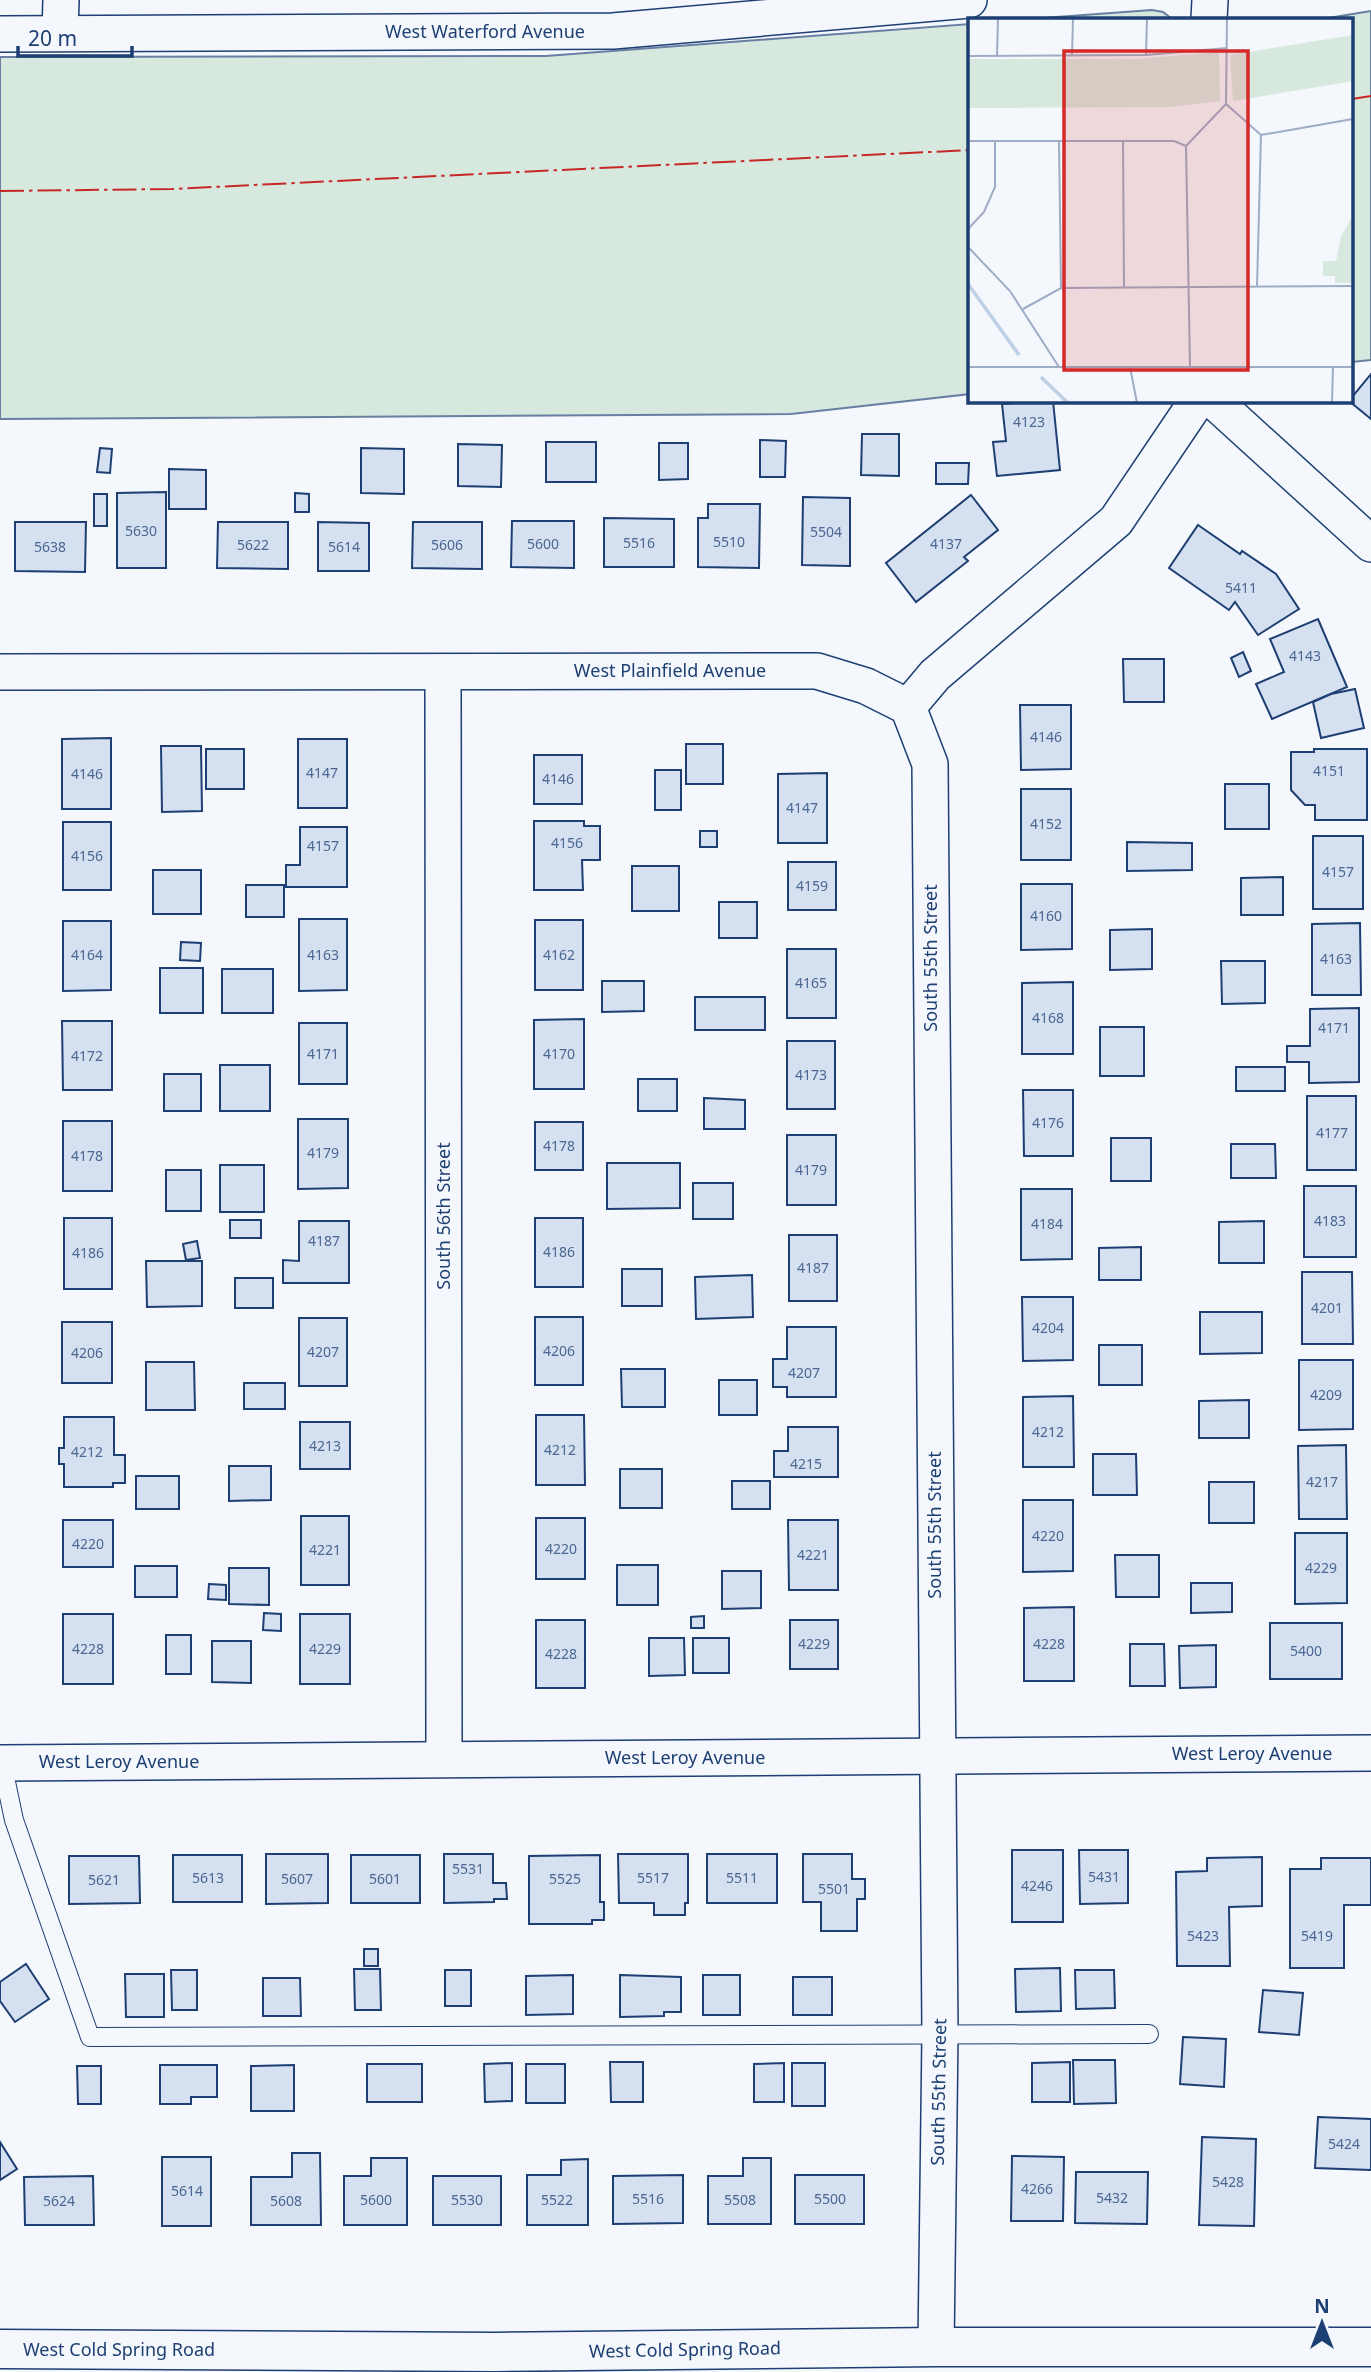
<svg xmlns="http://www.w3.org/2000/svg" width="1371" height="2372" viewBox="0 0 1371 2372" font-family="'Noto Sans',sans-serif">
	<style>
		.green { fill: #d7e8df; stroke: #687fa3; stroke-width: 2 }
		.building { fill: #d5e0f0; stroke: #1d3f73; stroke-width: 2 }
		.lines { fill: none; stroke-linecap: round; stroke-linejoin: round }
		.lane-casing { stroke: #1d3f73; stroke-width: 20 }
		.street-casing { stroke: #1d3f73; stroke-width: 38 }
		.secondary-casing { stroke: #1d3f73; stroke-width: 41 }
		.lane { stroke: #f4f7fb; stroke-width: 18 }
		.street { stroke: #f4f7fb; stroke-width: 35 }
		.secondary { stroke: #f4f7fb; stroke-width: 38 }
		.power { stroke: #c62828; stroke-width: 2; stroke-dasharray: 24 5 3.5 5; stroke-linecap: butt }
		.labels { text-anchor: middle; stroke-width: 5; stroke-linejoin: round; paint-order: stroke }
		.number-label { font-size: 14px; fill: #4b6792 }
		.street-label { font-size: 18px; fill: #1d3f73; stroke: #f4f7fb }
		.inset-river { fill: none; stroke: #bed0e5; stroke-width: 3.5 }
		.inset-road { fill: none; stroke: #9eadc5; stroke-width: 2 }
		.view { fill: #d62828; fill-opacity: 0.15; stroke: #d62828; stroke-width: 3.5 }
		.inset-edge { fill: none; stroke: #1d3f73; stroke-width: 3.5 }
	</style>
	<rect width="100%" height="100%" fill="#f4f7fb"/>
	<g class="green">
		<path d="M1152 10 1163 12 1172 19H1029Z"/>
		<path d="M1371 11V360L1352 362V19H1322Z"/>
		<path d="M970 24V394L791 414 0 419V57L546 56Z"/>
	</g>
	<g class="building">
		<path d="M1371 374V419L1349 401H1352V397Z"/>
		<path d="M1038 401H1053L1060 470 997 476 993 442 1006 441 1002 404Z"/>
		<path d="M862 434H899V476L861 475Z"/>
		<path d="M760 440 786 441 785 477H760Z"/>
		<rect x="546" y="442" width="50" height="40"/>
		<path d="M659 443H688V479L659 480Z"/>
		<path d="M458 444 502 445 501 487 458 486Z"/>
		<path d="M100 448 112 449 110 473 97 472Z"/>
		<path d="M361 448 404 449V494L361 493Z"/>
		<path d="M936 463H969L968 484H936Z"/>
		<path d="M169 469 206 470V509H169Z"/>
		<path d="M166 492V568H117V493Z"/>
		<path d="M295 493 309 494V512H295Z"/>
		<rect x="94" y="494" width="13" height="32"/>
		<path d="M971 495 998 530 964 557 968 561 916 602 886 563Z"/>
		<path d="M803 497 850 498V566L802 565Z"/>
		<path d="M708 504H760L759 568 698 567V518H708Z"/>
		<path d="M604 518 674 519V567H604Z"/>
		<path d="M512 521H574V568L511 567Z"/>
		<path d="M15 522H86L85 572 15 571Z"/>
		<path d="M218 522H288V569L217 568Z"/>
		<path d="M318 522 369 523V571H318Z"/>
		<path d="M413 522H482V569L412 568Z"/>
		<path d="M1198 525 1240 554 1242 551 1276 574 1299 609 1258 635 1235 602 1229 610 1169 568Z"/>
		<path d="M1318 619 1347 687 1272 719 1256 684 1284 672 1270 639Z"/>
		<path d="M1243 652 1251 671 1239 677 1231 658Z"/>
		<path d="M1123 659H1164V702H1124Z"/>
		<path d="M1355 689 1364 728 1321 738 1313 702 1331 694Z"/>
		<path d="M1020 705H1071V769L1021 770Z"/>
		<path d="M111 738V809H62V739Z"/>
		<rect x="298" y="739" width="49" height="69"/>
		<rect x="686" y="744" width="37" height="40"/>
		<path d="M161 746H201L202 811 162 812Z"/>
		<rect x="206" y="749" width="38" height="40"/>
		<path d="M1314 749H1367V820H1315V805H1305L1291 790V752H1314Z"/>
		<rect x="534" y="755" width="48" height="49"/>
		<rect x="655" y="770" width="26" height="40"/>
		<path d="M827 773V843H778V774Z"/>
		<rect x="1225" y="784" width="44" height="45"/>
		<rect x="1021" y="789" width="50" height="71"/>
		<path d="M534 821H584V826H600V860H582L583 890H534Z"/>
		<rect x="63" y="822" width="48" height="68"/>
		<path d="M300 827H347V887H286V865H300Z"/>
		<rect x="700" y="831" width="17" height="16"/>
		<rect x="1313" y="836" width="50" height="73"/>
		<path d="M1127 842 1192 843V870L1127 871Z"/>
		<rect x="788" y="862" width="48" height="48"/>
		<rect x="632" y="866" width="47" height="45"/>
		<rect x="153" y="870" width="48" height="44"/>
		<path d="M1283 877V915H1241V878Z"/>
		<path d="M1021 884H1072V949L1021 950Z"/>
		<rect x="246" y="885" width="38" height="32"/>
		<rect x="719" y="902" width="38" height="36"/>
		<path d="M299 919H347V990L299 991Z"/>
		<rect x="535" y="920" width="48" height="70"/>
		<path d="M63 921H111V990L63 991Z"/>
		<path d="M1360 923 1361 995H1312V924Z"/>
		<path d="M1152 929V969L1110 970V930Z"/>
		<path d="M181 942 201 943 200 961 180 960Z"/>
		<rect x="787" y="949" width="49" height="69"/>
		<path d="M1221 961H1265V1003L1222 1004Z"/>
		<rect x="160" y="968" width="43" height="45"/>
		<rect x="222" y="969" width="51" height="44"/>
		<path d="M602 981H644V1011L602 1012Z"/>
		<path d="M1073 982V1054H1022V983Z"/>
		<rect x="695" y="997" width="70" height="33"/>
		<path d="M1359 1008V1082L1309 1083V1062H1287V1046H1310V1009Z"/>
		<path d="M584 1019V1089H534V1020Z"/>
		<path d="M62 1021H112V1090H63Z"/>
		<rect x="299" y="1023" width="48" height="61"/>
		<rect x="1100" y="1027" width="44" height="49"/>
		<rect x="787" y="1041" width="48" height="68"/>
		<rect x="220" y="1065" width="50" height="46"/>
		<rect x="1236" y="1067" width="49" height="24"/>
		<rect x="164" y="1074" width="37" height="37"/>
		<rect x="638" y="1079" width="39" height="32"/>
		<path d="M1023 1090H1073V1156H1024Z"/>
		<rect x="1307" y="1096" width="49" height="74"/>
		<path d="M704 1098 745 1100V1129H704Z"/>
		<path d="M298 1119H348V1188L298 1189Z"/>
		<rect x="63" y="1121" width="49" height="70"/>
		<rect x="535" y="1122" width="48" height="48"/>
		<rect x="787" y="1135" width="49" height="70"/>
		<rect x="1111" y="1138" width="40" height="43"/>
		<path d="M1231 1144H1275L1276 1178H1231Z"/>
		<path d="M607 1163H680V1208L607 1209Z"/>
		<rect x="220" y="1165" width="44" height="47"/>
		<rect x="166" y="1170" width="35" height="41"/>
		<rect x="693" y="1183" width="40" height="36"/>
		<rect x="1304" y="1186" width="52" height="71"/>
		<path d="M1021 1189H1072V1259L1021 1260Z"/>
		<rect x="64" y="1218" width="48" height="71"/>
		<rect x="535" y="1218" width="48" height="69"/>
		<rect x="230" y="1220" width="31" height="18"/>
		<path d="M299 1221H349V1283H283V1260L299 1261Z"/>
		<path d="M1264 1221V1263H1219V1222Z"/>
		<rect x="789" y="1235" width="48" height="66"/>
		<path d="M197 1241 200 1258 186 1260 183 1244Z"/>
		<path d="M1141 1247V1280H1099V1248Z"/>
		<path d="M146 1261H202V1306L147 1307Z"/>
		<rect x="622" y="1269" width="40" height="37"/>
		<path d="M1302 1272H1352L1353 1344H1302Z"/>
		<path d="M752 1275 753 1317 696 1319 695 1277Z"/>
		<rect x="235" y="1278" width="38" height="30"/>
		<path d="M1022 1297H1073V1360L1023 1361Z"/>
		<path d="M1200 1312H1262V1353L1200 1354Z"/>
		<rect x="535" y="1317" width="48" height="68"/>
		<rect x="299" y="1318" width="48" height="68"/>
		<rect x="62" y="1322" width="50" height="61"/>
		<path d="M787 1327H836V1397H787V1387H773V1359H787Z"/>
		<rect x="1099" y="1345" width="43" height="40"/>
		<path d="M1299 1360H1353V1429L1299 1430Z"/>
		<path d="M146 1362H194L195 1410H146Z"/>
		<path d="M621 1369H665V1407H622Z"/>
		<rect x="719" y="1380" width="38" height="35"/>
		<rect x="244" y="1383" width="41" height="26"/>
		<path d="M1073 1396 1074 1467H1023V1397Z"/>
		<path d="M1249 1400V1438H1199V1401Z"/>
		<path d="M536 1415H584L585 1485H536Z"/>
		<path d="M64 1417H114V1455H125V1483H113V1487H64V1464H59V1448H64Z"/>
		<rect x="300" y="1422" width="50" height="47"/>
		<path d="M788 1427H838V1477H774V1451H788Z"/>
		<path d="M1346 1445 1347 1519H1299L1298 1446Z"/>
		<path d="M1093 1454H1136L1137 1495H1093Z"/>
		<path d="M229 1466H271V1500L229 1501Z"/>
		<rect x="620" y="1469" width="42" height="39"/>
		<rect x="136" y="1476" width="43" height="33"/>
		<rect x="732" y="1481" width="38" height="28"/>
		<rect x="1209" y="1482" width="45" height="41"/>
		<path d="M1023 1500H1073V1571L1023 1572Z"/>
		<rect x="301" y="1516" width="48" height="69"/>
		<rect x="536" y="1518" width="49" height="61"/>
		<rect x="63" y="1520" width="50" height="47"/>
		<path d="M788 1520H838V1590H789Z"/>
		<path d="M1295 1533H1347V1603L1295 1604Z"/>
		<path d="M1115 1555H1159V1597H1116Z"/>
		<rect x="617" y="1565" width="41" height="40"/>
		<rect x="135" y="1566" width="42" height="31"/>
		<path d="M229 1568H269V1605L229 1604Z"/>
		<path d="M722 1571H761V1608L722 1609Z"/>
		<path d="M1191 1583H1232V1612L1191 1613Z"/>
		<path d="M209 1584 226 1585V1600L208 1599Z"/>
		<path d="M1074 1607V1681H1024V1608Z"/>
		<path d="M264 1613 281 1614V1631L263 1630Z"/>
		<rect x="63" y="1614" width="50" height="70"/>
		<rect x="300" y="1614" width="50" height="70"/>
		<path d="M704 1616V1628H691V1617Z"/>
		<rect x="536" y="1620" width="49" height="68"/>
		<rect x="790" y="1620" width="48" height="49"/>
		<rect x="1270" y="1623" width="72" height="56"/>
		<rect x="166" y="1635" width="25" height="39"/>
		<path d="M649 1638H684L685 1675 649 1676Z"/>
		<rect x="693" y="1638" width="36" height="35"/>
		<path d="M212 1641H251V1683L212 1682Z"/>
		<path d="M1130 1644H1164L1165 1686H1130Z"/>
		<path d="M1216 1645V1687L1180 1688 1179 1646Z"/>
		<rect x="1012" y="1850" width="51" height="72"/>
		<path d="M1079 1850H1128V1903L1080 1904Z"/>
		<path d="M266 1854H328V1903L266 1904Z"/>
		<path d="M444 1854H493V1883H506L507 1899H494V1902L444 1903Z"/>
		<path d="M618 1854H688V1903H685V1915H654V1903H619Z"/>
		<rect x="707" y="1854" width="70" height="49"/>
		<path d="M803 1854H852V1879H865V1899H857V1931H821V1902H803Z"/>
		<rect x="173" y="1855" width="69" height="47"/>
		<rect x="351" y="1855" width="69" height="48"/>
		<path d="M600 1855V1902H604V1920H592V1924H529V1856Z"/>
		<path d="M69 1856H139L140 1903 69 1904Z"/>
		<path d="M1262 1857V1906L1229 1907 1230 1966H1177L1176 1872 1207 1871V1858Z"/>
		<path d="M1321 1858H1371V1905H1344V1968H1290V1869H1321Z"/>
		<rect x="364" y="1949" width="14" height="17"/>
		<path d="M26 1964 49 1999 15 2022 0 2001V1982Z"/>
		<path d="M1060 1968 1061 2011 1016 2012 1015 1969Z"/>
		<path d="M354 1969H380L381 2010H355Z"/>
		<path d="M171 1970H197V2010H172Z"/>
		<rect x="445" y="1970" width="26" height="36"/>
		<path d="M1075 1970H1114L1115 2008 1076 2009Z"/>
		<path d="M125 1974H164V2017H126Z"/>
		<path d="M573 1975V2014L526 2015V1976Z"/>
		<path d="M620 1975 681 1977V2012H664V2016L620 2017Z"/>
		<rect x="703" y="1975" width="37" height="40"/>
		<rect x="793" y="1977" width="39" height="38"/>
		<path d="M263 1978H300L301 2016H263Z"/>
		<path d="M1263 1990 1303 1993 1299 2035 1259 2032Z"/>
		<path d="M1183 2037 1226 2039 1224 2087 1180 2084Z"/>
		<path d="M1073 2060H1115L1116 2103 1074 2104Z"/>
		<path d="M610 2062H643V2102H611Z"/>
		<path d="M1070 2062V2102H1032V2063Z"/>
		<path d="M512 2063V2101L485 2102 484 2064Z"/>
		<path d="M784 2063V2102H754V2064Z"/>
		<rect x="792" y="2063" width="33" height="43"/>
		<rect x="367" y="2064" width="55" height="38"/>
		<rect x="526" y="2064" width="39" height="39"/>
		<path d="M160 2065H217V2097H191V2104H160Z"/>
		<path d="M294 2065V2111H251V2066Z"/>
		<path d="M77 2066H101V2104H78Z"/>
		<path d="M1318 2117 1371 2119V2170L1315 2168Z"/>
		<path d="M1202 2137 1256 2139 1254 2226 1199 2225Z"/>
		<path d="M0 2142 17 2169 0 2180Z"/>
		<path d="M292 2153H320L321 2225H251V2177H292Z"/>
		<path d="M1012 2156 1064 2157 1063 2221H1011Z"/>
		<rect x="162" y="2157" width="49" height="69"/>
		<path d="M371 2158H407V2225H344V2176H371Z"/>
		<path d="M743 2158H771V2224H708V2176H743Z"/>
		<path d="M588 2159V2225H527V2175H561V2160Z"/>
		<path d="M1076 2172H1148L1147 2224 1075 2223Z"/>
		<path d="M683 2175V2223L613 2224V2176Z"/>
		<rect x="795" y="2175" width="69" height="49"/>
		<path d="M93 2176 94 2225H25L24 2177Z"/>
		<rect x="433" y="2176" width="68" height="49"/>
	</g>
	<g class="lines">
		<g class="lane-casing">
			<path id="lane" d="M2 1763 14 1820 90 2037 1149 2034"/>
		</g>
		<g class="street-casing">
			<g id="street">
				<path d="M1209 19 1210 0"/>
				<path d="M60 33 61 0"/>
				<path d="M0 34 613 31 969 0"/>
				<path d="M1214 401 1371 544"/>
				<path d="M0 672 817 671 866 686 908 707 935 675 1116 521 1197 401"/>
				<path d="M443 672 444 1759"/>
				<path d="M908 707 930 764 940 2034 936 2347"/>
				<path d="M0 1763 1371 1753"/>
			</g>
		</g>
		<g class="secondary-casing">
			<path id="secondary" d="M0 2349 495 2352 936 2347H1371"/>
		</g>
		<use href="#lane" class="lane"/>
		<use href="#street" class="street"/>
		<use href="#secondary" class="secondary"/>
		<g class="power">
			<path d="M1352 99 1371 96"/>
			<path d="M0 191 172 189 970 150"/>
		</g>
	</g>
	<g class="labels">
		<g class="number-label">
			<text x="1029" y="427">4123</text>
			<text x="141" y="536">5630</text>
			<text x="826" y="537">5504</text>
			<text x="729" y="547">5510</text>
			<text x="639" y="548">5516</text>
			<text x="543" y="549">5600</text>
			<text x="946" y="549">4137</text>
			<text x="253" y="550">5622</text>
			<text x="447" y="550">5606</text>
			<text x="50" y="552">5638</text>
			<text x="344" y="552">5614</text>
			<text x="1241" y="593">5411</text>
			<text x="1305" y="661">4143</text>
			<text x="1046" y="742">4146</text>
			<text x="1329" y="776">4151</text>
			<text x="322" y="778">4147</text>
			<text x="87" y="779">4146</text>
			<text x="558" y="784">4146</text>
			<text x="802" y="813">4147</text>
			<text x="1046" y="829">4152</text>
			<text x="567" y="848">4156</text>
			<text x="323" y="851">4157</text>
			<text x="87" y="861">4156</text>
			<text x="1338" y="877">4157</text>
			<text x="812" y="891">4159</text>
			<text x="1046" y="921">4160</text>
			<text x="87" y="960">4164</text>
			<text x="323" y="960">4163</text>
			<text x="559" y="960">4162</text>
			<text x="1336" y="964">4163</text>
			<text x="811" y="988">4165</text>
			<text x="1048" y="1023">4168</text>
			<text x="1334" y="1033">4171</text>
			<text x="323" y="1059">4171</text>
			<text x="559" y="1059">4170</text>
			<text x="87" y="1061">4172</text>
			<text x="811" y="1080">4173</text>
			<text x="1048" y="1128">4176</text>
			<text x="1332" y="1138">4177</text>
			<text x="559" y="1151">4178</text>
			<text x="323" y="1158">4179</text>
			<text x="87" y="1161">4178</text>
			<text x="811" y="1175">4179</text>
			<text x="1330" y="1226">4183</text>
			<text x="1047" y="1229">4184</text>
			<text x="324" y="1246">4187</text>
			<text x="559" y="1257">4186</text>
			<text x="88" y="1258">4186</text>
			<text x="813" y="1273">4187</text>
			<text x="1327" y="1313">4201</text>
			<text x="1048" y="1333">4204</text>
			<text x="559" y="1356">4206</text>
			<text x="323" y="1357">4207</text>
			<text x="87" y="1358">4206</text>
			<text x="804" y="1378">4207</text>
			<text x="1326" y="1400">4209</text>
			<text x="1048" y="1437">4212</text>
			<text x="325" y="1451">4213</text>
			<text x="560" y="1455">4212</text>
			<text x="87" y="1457">4212</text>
			<text x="806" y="1469">4215</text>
			<text x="1322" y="1487">4217</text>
			<text x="1048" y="1541">4220</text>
			<text x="88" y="1549">4220</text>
			<text x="561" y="1554">4220</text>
			<text x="325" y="1555">4221</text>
			<text x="813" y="1560">4221</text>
			<text x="1321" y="1573">4229</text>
			<text x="814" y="1649">4229</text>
			<text x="1049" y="1649">4228</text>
			<text x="88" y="1654">4228</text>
			<text x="325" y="1654">4229</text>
			<text x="1306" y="1656">5400</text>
			<text x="561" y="1659">4228</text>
			<text x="468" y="1874">5531</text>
			<text x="1104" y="1882">5431</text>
			<text x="208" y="1883">5613</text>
			<text x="653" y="1883">5517</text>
			<text x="742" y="1883">5511</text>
			<text x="297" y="1884">5607</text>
			<text x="385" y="1884">5601</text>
			<text x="565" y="1884">5525</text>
			<text x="104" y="1885">5621</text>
			<text x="1037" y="1891">4246</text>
			<text x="834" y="1894">5501</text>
			<text x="1203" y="1941">5423</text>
			<text x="1317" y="1941">5419</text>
			<text x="1344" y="2149">5424</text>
			<text x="1228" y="2187">5428</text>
			<text x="1037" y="2194">4266</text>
			<text x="187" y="2196">5614</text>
			<text x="1112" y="2203">5432</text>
			<text x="648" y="2204">5516</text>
			<text x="830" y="2204">5500</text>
			<text x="376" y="2205">5600</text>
			<text x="467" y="2205">5530</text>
			<text x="557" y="2205">5522</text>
			<text x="740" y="2205">5508</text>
			<text x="59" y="2206">5624</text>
			<text x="286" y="2206">5608</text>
		</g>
		<g class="street-label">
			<text x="485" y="38">West Waterford Avenue</text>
			<text x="670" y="677">West Plainfield Avenue</text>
			<text transform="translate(931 958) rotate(-90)" y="6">South 55th Street</text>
			<text transform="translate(444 1216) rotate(-90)" y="6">South 56th Street</text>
			<text transform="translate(935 1525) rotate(-90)" y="6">South 55th Street</text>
			<text x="1252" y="1760">West Leroy Avenue</text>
			<text x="685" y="1764">West Leroy Avenue</text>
			<text x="119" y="1768">West Leroy Avenue</text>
			<text transform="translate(939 2092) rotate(-89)" y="6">South 55th Street</text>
			<text x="119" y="2356">West Cold Spring Road</text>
			<text transform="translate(685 2350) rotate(-1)" y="6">West Cold Spring Road</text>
		</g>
	</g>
	<g transform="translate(968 18)">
		<rect width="385" height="385" fill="#f4f7fb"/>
		<path d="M385 17V63L265 83 262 37ZM251 34 252 83 202 89 0 90V41H169ZM385 197V265H367V258H355V243H368L373 219Z" fill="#d7e8df"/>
		<path class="inset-river" d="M0 266 51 337M73 359 100 385"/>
		<path class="inset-road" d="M104 37 105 0M178 37 179 0M0 38 178 37 259 30M29 38 30 0M258 86 293 117 385 101M258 86 259 0M0 123H206L218 128 258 86M91 123 93 270M155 123 156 270M218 128 222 348M0 211 16 194 27 169V123M0 229 42 273 91 349M289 269 293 117M55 291 93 270 385 268M0 349H385M162 349 169 385M364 385 365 349"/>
		<path class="view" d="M96 33H280V352H96Z"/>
		<rect width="385" height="385" class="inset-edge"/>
	</g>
	<g transform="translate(1322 2323)" stroke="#f4f7fb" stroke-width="5" paint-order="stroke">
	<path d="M0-5L12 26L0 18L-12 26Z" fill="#1d3f73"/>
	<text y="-10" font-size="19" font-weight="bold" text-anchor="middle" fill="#1d3f73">N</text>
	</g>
	<path d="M18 46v10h114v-10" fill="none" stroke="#1d3f73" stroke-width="3.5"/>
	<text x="28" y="46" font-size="21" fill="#1d3f73" stroke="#f4f7fb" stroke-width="5" paint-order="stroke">20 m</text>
</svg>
